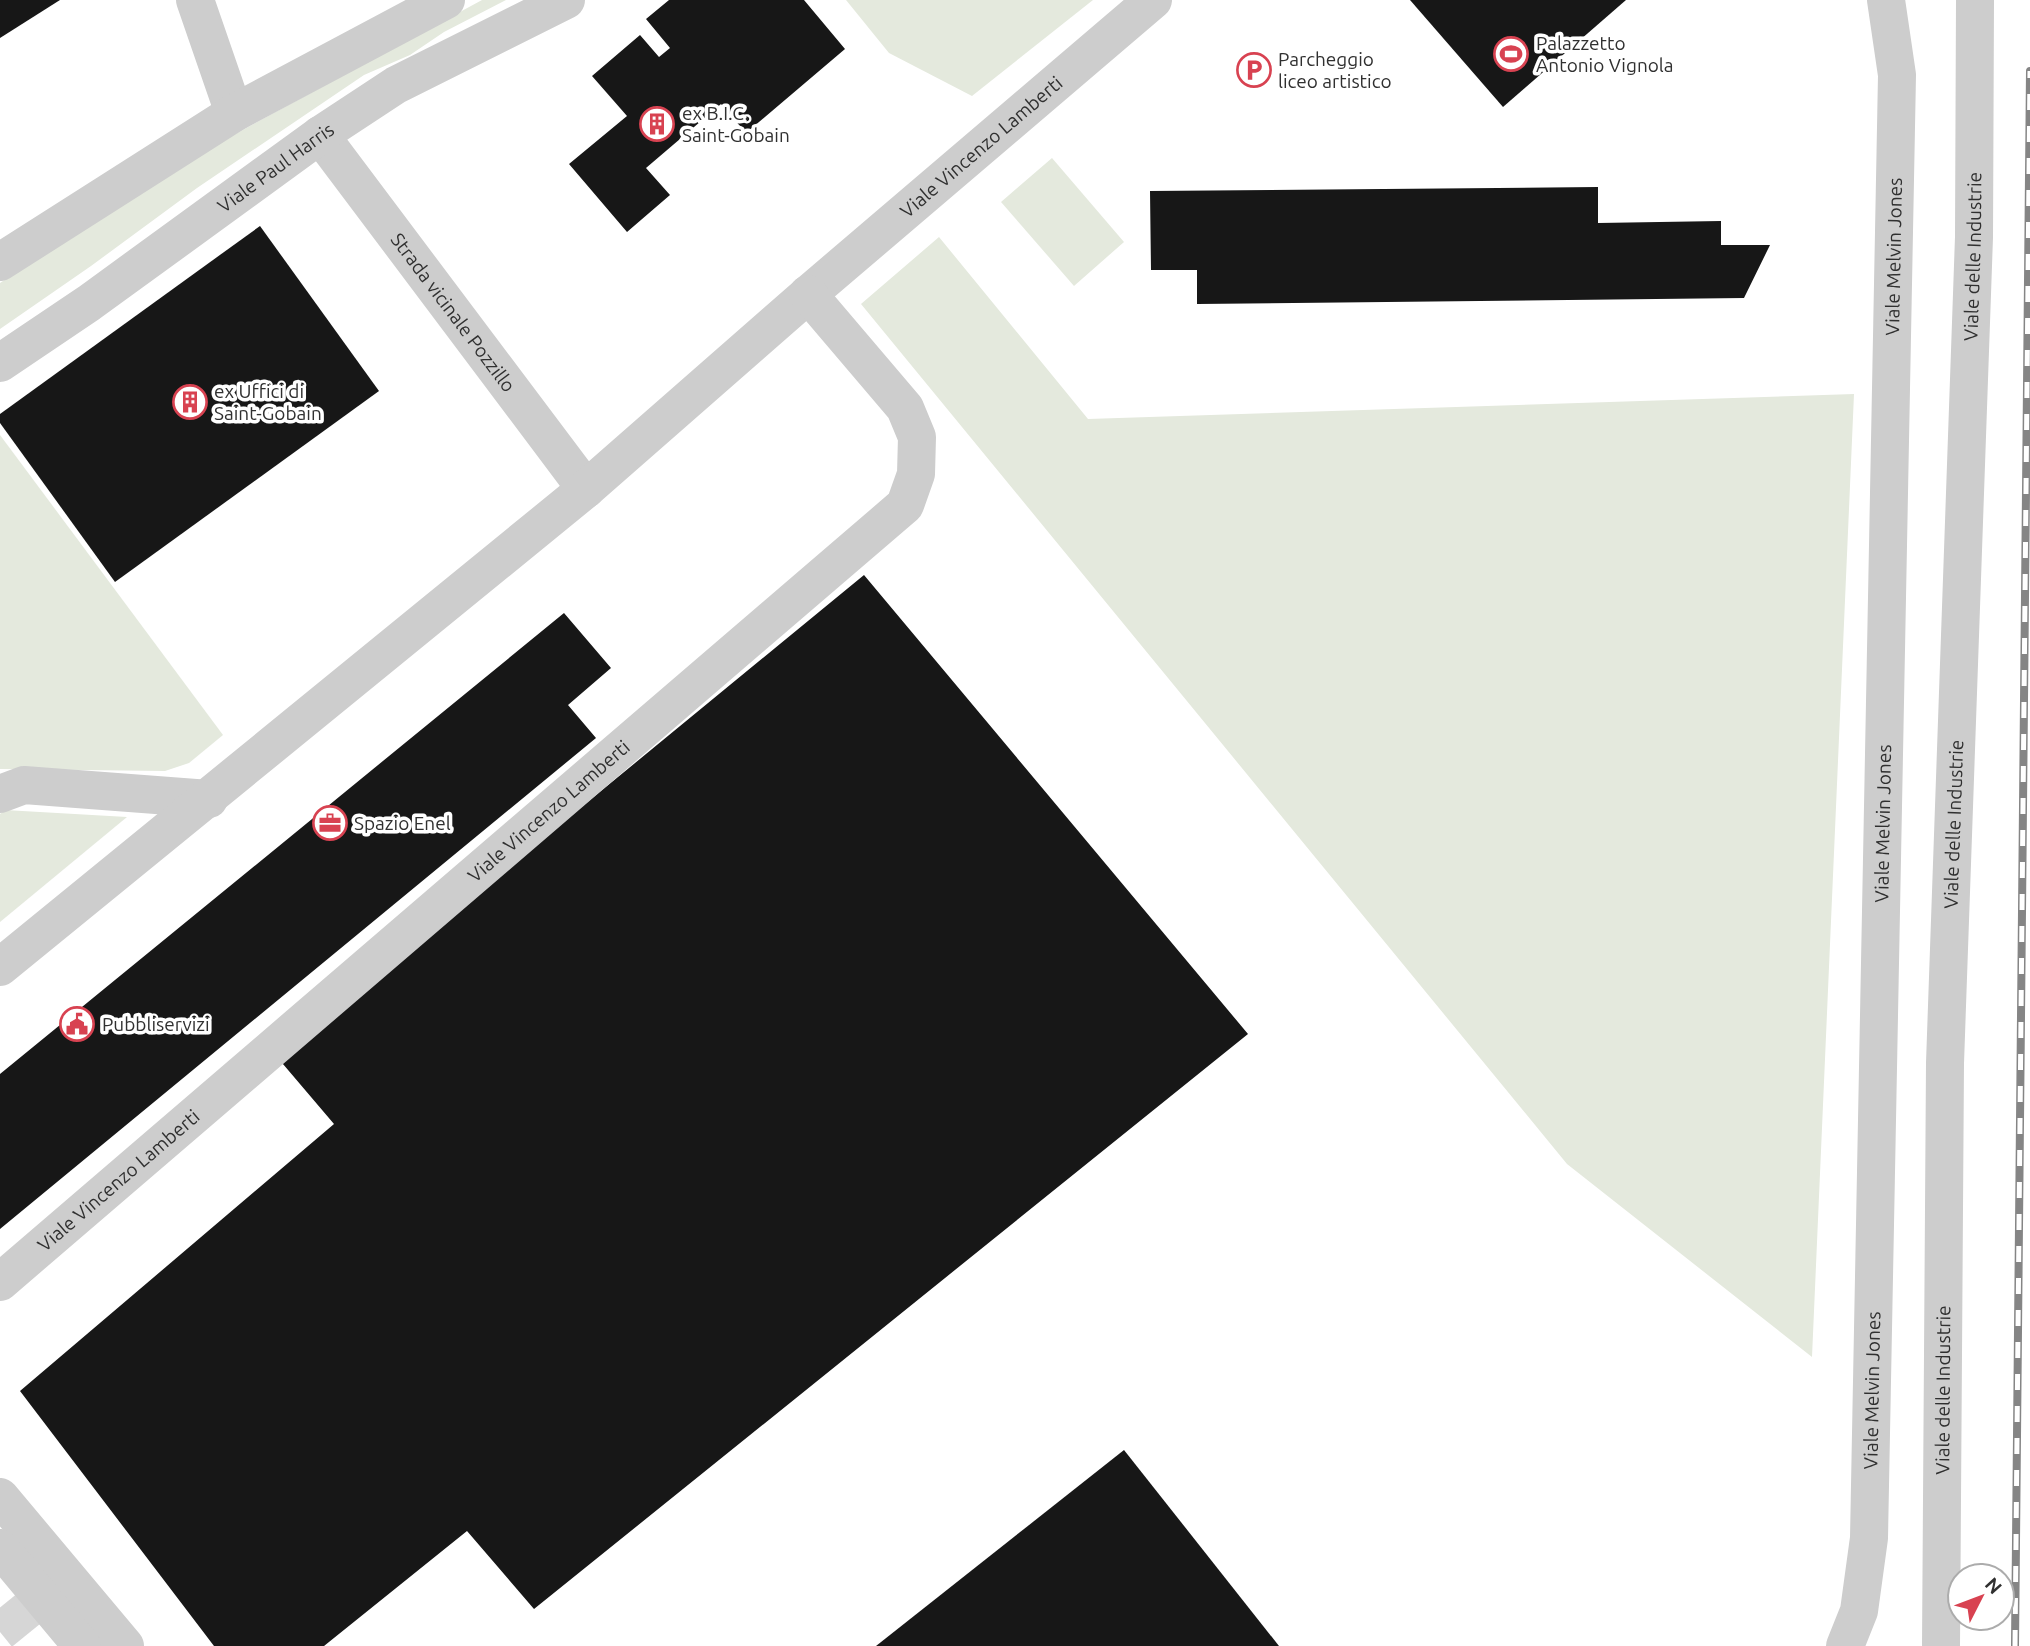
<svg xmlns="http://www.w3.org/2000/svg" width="2030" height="1646" viewBox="0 0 2030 1646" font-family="Ubuntu,sans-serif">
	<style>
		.green { fill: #e4e9dd }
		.building { fill: #171717 }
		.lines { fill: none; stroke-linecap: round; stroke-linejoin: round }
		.minor-tunnel { stroke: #d6d6d6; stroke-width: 38; stroke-dasharray: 38 19; stroke-linecap: butt }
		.minor { stroke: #cdcdcd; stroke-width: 38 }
		.rail-casing { stroke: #858585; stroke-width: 8 }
		.rail { stroke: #fff; stroke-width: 5; stroke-dasharray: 16; stroke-linecap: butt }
		.labels { text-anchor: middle; stroke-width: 7; stroke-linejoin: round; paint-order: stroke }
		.poi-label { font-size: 19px; fill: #303030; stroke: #fff; text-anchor: start }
		.street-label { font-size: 19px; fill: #303030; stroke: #fff }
	</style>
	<rect width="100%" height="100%" fill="#fff"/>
	<g class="green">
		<path d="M482 0H506L444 32 410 55 364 75 197 188 91 266 0 329V283L178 165Z"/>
		<path d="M846 0H1093L972 96 889 53Z"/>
		<path d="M1052 158 1124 242 1074 286 1001 202Z"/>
		<path d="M939 237 1088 419 1854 394 1812 1357 1567 1164 861 304Z"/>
		<path d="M0 435 223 735 189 763 165 771 0 769Z"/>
		<path d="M5 810 127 817 0 922V814Z"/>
	</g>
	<g class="building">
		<path d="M0 0H60L0 38Z"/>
		<path d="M669 0H804L845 49 746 133 721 104 646 168 670 195 627 232 569 164 627 116 592 76 640 35 659 57 670 48 646 19Z"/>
		<path d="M1410 0H1626L1503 107Z"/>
		<path d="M1598 187V223L1721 221V245H1770L1744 298 1197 304V270H1151L1150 191Z"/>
		<path d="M260 226 379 391 115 582 0 423V414Z"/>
		<path d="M864 575 1248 1034 534 1609 467 1531 324 1646H214L20 1391 334 1124 277 1057Z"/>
		<path d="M564 613 611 668 568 705 596 738 0 1229V1074Z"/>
		<path d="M1124 1450 1279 1646H876Z"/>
	</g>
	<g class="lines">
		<path class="minor-tunnel" d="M0 1632 42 1598"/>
		<g class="minor">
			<path d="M195 0 234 113"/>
			<path id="s1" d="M320 135 586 489"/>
			<path d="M0 262 234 113 446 0"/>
			<path id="s2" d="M0 363 89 303 320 135 396 85 566 0"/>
			<path d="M0 794 24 785 209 799"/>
			<path id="s3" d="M0 967 586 489 812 291 1153 0"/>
			<path id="s4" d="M0 1282 905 505 916 474 917 437 905 408 808 294"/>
			<path d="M0 1497 125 1646"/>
			<path d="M0 1548 82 1646"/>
			<path id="s5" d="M1845 1646 1859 1611 1869 1538 1897 75 1886 0"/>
			<path id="s6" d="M1941 1646 1945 1063 1974 237 1975 0"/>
		</g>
		<g class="rail-casing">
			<path id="rail" d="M2015 1646 2030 71"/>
		</g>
		<use href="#rail" class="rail"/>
	</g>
	<defs>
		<g id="stadium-ring" transform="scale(1.75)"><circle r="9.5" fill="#fff" stroke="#d84251" stroke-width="1.5"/><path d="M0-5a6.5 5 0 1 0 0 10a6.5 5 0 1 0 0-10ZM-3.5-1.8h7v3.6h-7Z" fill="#d84251"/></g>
		<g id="parking-ring" transform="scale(1.75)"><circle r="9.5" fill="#fff" stroke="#d84251" stroke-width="1.5"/><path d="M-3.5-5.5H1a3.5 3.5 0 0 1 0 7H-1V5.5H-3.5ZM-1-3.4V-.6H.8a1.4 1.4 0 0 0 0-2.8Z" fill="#d84251"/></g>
		<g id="building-ring" transform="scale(1.75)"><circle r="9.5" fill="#fff" stroke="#d84251" stroke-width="1.5"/><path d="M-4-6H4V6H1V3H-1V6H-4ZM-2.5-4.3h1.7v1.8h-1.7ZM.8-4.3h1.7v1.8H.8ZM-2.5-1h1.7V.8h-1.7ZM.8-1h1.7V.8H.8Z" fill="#d84251"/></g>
		<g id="office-ring" transform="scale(1.75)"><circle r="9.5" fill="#fff" stroke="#d84251" stroke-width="1.5"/><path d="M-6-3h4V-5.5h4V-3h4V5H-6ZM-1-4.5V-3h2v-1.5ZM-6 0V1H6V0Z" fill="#d84251"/></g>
		<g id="civic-ring" transform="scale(1.75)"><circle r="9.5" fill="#fff" stroke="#d84251" stroke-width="1.5"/><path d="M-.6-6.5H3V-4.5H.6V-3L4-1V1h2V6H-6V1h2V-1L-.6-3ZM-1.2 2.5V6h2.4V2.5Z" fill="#d84251"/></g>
	</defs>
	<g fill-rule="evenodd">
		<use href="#stadium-ring" x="1511" y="54"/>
		<use href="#parking-ring" x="1254" y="70"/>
		<use href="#building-ring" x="657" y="124"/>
		<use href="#building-ring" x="190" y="402"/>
		<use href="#office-ring" x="330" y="823"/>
		<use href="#civic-ring" x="77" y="1024"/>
	</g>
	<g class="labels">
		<g class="poi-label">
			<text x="1536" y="50">Palazzetto<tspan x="1536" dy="22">Antonio Vignola</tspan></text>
			<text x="1278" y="66">Parcheggio<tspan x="1278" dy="22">liceo artistico</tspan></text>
			<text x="682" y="120">ex B.I.C.<tspan x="682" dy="22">Saint-Gobain</tspan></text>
			<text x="214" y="398">ex Uffici di<tspan x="214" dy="22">Saint-Gobain</tspan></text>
			<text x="354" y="830">Spazio Enel</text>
			<text x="102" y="1031">Pubbliservizi</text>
		</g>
		<g class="street-label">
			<text dy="7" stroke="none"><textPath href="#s3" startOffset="1279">Viale Vincenzo Lamberti</textPath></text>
			<text dy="7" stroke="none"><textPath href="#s2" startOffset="338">Viale Paul Harris</textPath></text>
			<text dy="7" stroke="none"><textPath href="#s6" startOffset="1390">Viale delle Industrie</textPath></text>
			<text dy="7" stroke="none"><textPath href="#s5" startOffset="1393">Viale Melvin Jones</textPath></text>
			<text dy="7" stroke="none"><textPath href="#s1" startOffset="222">Strada vicinale Pozzillo</textPath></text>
			<text dy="7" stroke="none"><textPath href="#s4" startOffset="723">Viale Vincenzo Lamberti</textPath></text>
			<text dy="7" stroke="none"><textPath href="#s6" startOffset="822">Viale delle Industrie</textPath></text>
			<text dy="7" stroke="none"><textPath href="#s5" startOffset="826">Viale Melvin Jones</textPath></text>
			<text dy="7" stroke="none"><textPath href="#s4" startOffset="156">Viale Vincenzo Lamberti</textPath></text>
			<text dy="7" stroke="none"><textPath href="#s6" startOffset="256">Viale delle Industrie</textPath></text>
			<text dy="7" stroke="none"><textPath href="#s5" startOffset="259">Viale Melvin Jones</textPath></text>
		</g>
	</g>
	<g transform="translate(1981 1597) rotate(48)"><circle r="33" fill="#ffffff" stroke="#acacac" stroke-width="2"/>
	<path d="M0-5L12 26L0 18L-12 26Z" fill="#d84251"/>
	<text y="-10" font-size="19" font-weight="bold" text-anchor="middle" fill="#303030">N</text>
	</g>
</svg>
